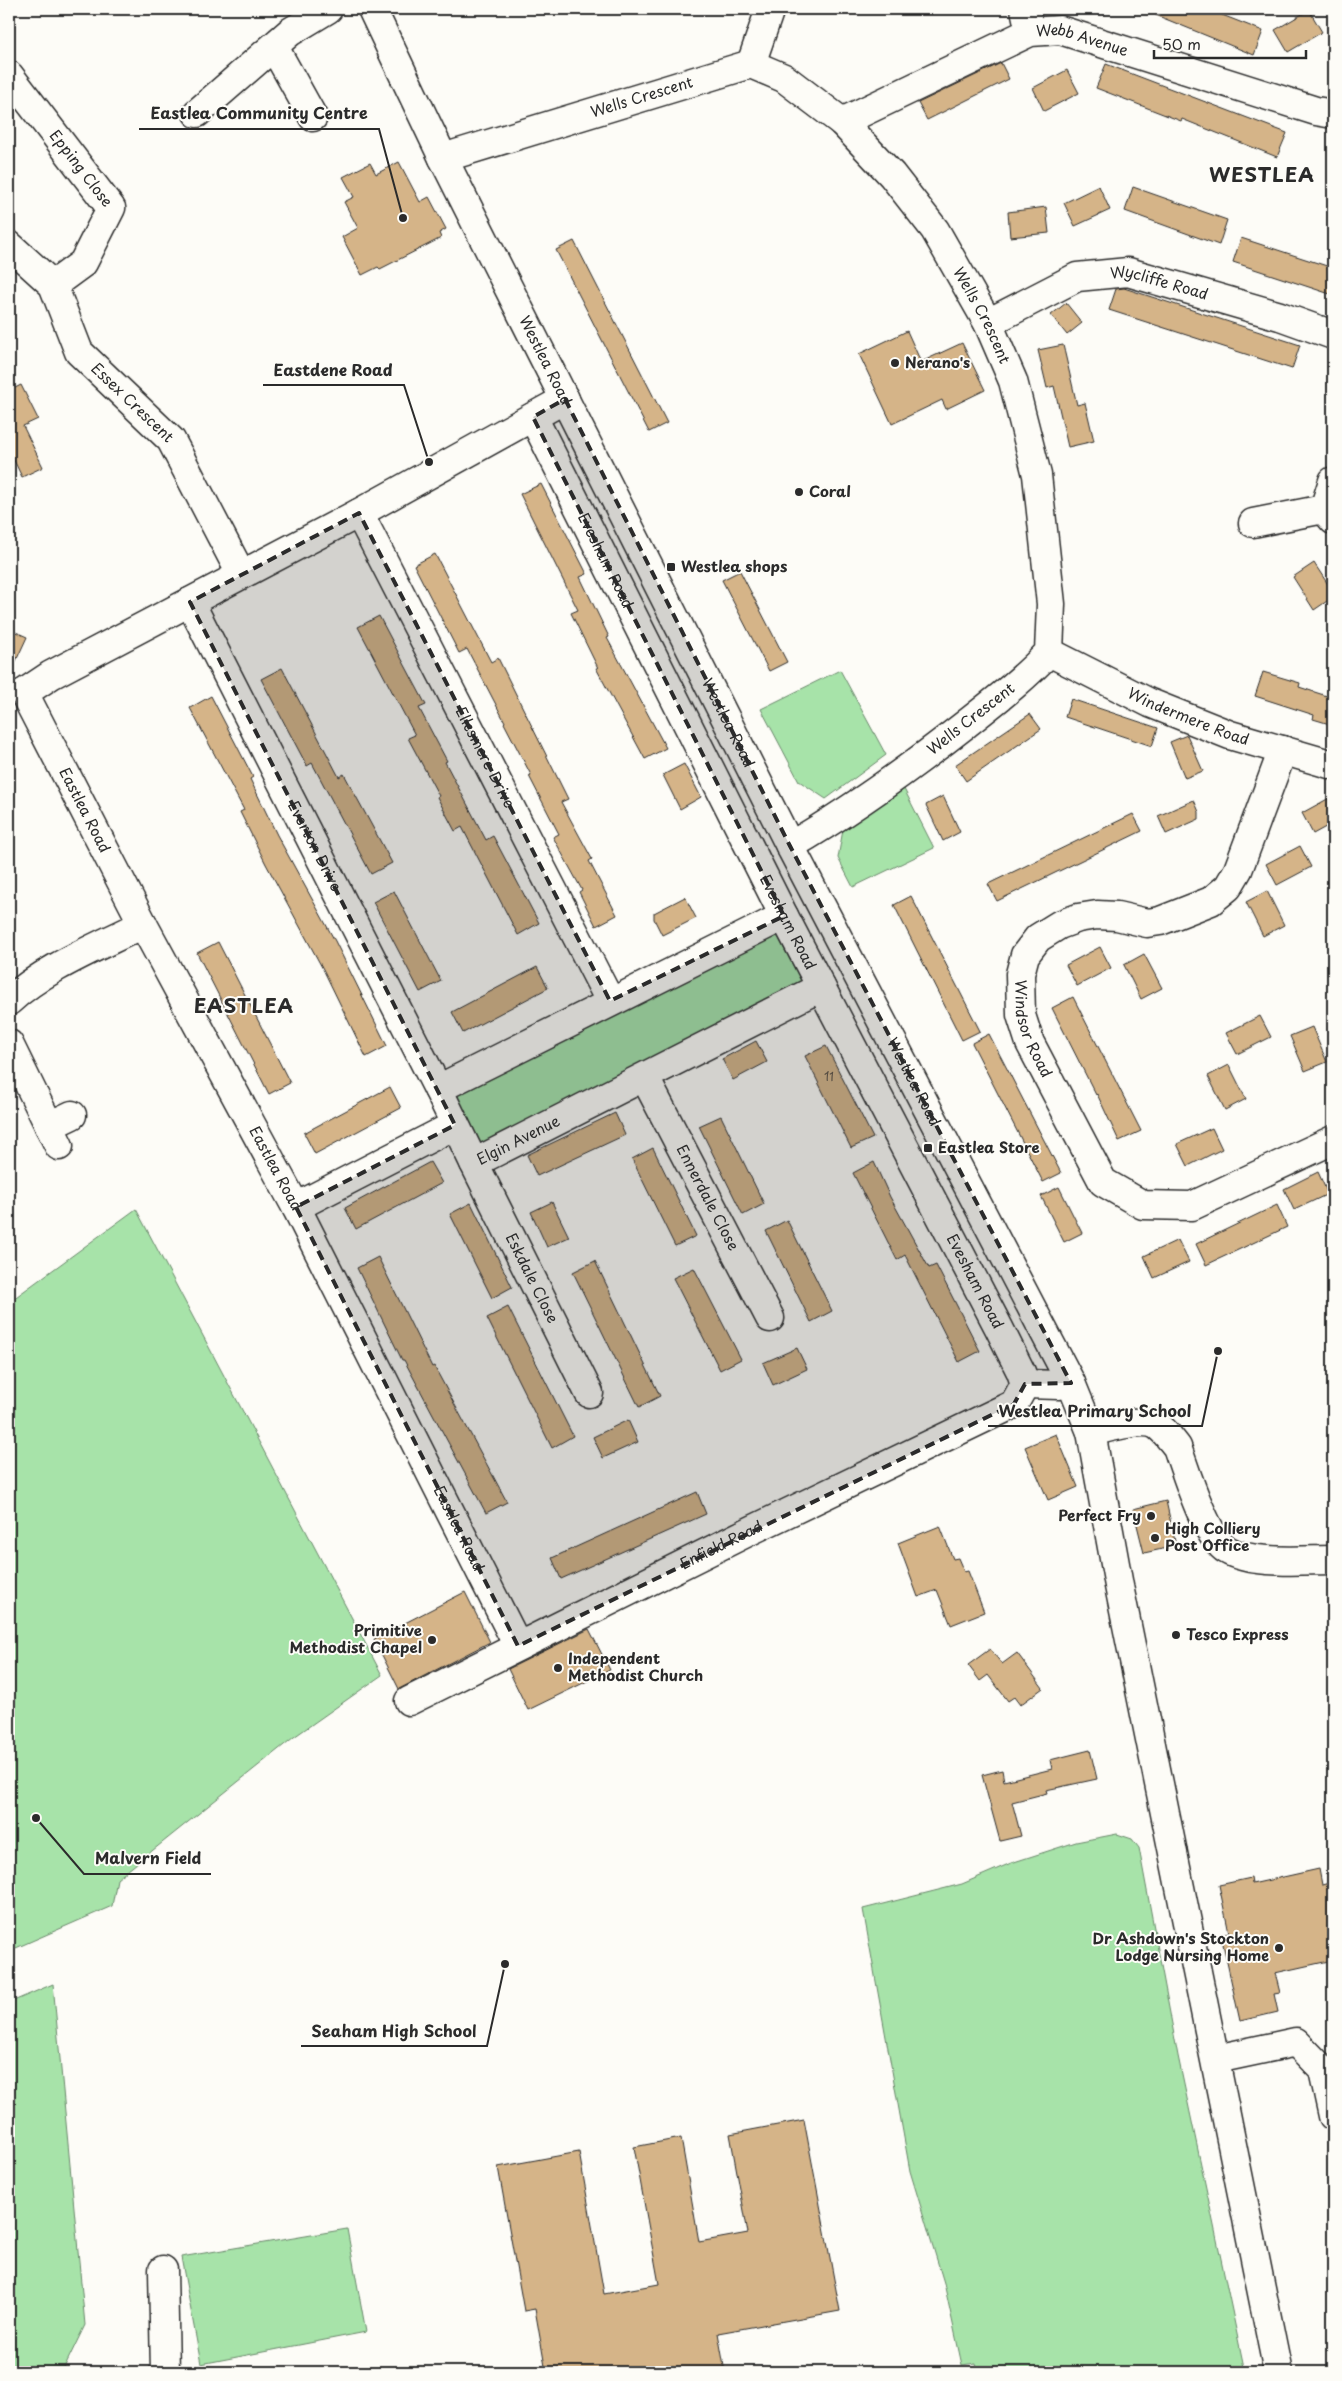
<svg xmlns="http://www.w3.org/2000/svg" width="1342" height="2381" viewBox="0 0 1342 2381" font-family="'Playpen Sans',sans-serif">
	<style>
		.green { fill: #a7e3a9; stroke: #69876a }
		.building { fill: #d5b488; stroke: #2b2b2b }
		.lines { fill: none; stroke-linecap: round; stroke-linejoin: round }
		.minor-casing { stroke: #2b2b2b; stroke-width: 31 }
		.major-casing { stroke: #2b2b2b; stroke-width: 31 }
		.minor { stroke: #fdfcf7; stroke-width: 28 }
		.major { stroke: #fdfcf7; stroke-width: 28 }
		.marked { fill: #2b2b2b; fill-opacity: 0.2; stroke: #2b2b2b; stroke-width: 4; stroke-dasharray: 10 6; stroke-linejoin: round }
		.poi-dot { fill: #2b2b2b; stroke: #fdfcf7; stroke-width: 2 }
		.labels { text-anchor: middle; stroke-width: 4; stroke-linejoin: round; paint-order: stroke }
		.number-label { font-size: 12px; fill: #564d42 }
		.street-label { font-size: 15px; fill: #2b2b2b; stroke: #fdfcf7 }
		.poi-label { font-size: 15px; font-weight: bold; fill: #2b2b2b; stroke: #fdfcf7; text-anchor: start }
		.district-label { font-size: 20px; font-weight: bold; letter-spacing: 1px; fill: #2b2b2b; stroke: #fdfcf7 }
		.leader { fill: none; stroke: #2b2b2b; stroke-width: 2 }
		.callout-dot { fill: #2b2b2b; stroke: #fdfcf7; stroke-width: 2 }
		.callout-label { font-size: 16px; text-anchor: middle; font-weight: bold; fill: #2b2b2b; stroke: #fdfcf7; stroke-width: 4; stroke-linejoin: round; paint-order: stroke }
	</style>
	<rect width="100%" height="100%" fill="#fdfcf7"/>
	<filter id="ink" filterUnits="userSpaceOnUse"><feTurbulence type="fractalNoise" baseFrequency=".02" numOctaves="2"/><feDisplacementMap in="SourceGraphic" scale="10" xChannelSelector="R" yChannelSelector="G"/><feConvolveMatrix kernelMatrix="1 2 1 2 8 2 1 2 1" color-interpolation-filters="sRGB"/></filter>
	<g filter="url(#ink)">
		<g class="green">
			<path d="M840 670 886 755 826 799 799 781 761 709Z"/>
			<path d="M903 787 934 848 853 887 838 858 844 824Z"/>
			<path d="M777 935 804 986 475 1150 448 1097Z"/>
			<path d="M136 1209 382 1675 294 1737 117 1879 112 1906 9 1951V1302Z"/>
			<path d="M1117 1834 1132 1839 1139 1848 1178 2056 1245 2372H978L976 2363 962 2365 944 2283 910 2171 863 1909 962 1884 1011 1863 1076 1842Z"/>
			<path d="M53 1984 85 2325 62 2372H9V2003Z"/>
			<path d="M347 2229 366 2332 201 2364 181 2257Z"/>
		</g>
		<g class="building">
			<path d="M1141 9H1207L1263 31 1254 55Z"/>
			<path d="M1309 10 1322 32 1288 52 1275 30Z"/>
			<path d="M1001 63 1009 79 927 120 918 103Z"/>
			<path d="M1106 64 1287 133 1277 157 1182 119 1181 121 1096 88Z"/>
			<path d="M1067 70 1079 93 1044 111 1033 88Z"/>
			<path d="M399 162 420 202 429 197 446 229 439 233 441 238 380 269 378 267 362 275 342 237 358 228 344 202 354 197 343 177 370 163 376 174Z"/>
			<path d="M1099 186 1110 210 1075 226 1064 203Z"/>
			<path d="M1133 187 1227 220 1219 245 1125 211Z"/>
			<path d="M1046 207 1049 233 1010 237 1008 212Z"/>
			<path d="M1241 238 1333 268V295L1233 262Z"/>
			<path d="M574 241 667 423 649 432 556 250Z"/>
			<path d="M1124 288 1300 345 1292 369 1109 310 1116 289Z"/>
			<path d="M1066 303 1082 323 1067 335 1051 315Z"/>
			<path d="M907 331 921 362 962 343 985 390 946 409 942 400 892 424 859 354Z"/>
			<path d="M1063 345 1077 405 1085 403 1094 441 1068 447 1054 386 1047 388 1038 350Z"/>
			<path d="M21 385 38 419 23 426 43 467 22 477 9 450V391Z"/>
			<path d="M541 484 587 574 580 577 609 637 607 638 666 748 645 759 596 668H598L571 613 578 610 520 494Z"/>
			<path d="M435 554 491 662 498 658 568 799 561 802 592 859 589 861 617 915 596 926 579 892 582 890 553 837 559 834 529 776 531 775 504 723 505 722 467 649 459 653 414 565Z"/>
			<path d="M1314 563 1333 592V597L1314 610 1293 577Z"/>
			<path d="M740 571 787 662 769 671 722 580Z"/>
			<path d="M379 616 426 705 419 708 447 761 445 762 486 840 493 836 539 923 518 935 462 827 455 831 437 797 439 796 408 738 415 735 358 627Z"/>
			<path d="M9 629 27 637 9 676Z"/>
			<path d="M282 668 339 777 344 774 392 863 371 874 312 763 307 766 261 679Z"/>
			<path d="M1263 672 1300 683 1299 687 1333 698V725L1313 719 1314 715 1255 696Z"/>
			<path d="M211 696 253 777 250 779 277 835 335 941 387 1046 366 1057 324 971 266 864 240 812 244 810 190 708Z"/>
			<path d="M1071 699 1158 728 1152 746 1065 717Z"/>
			<path d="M1030 714 1041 729 966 781 955 765Z"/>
			<path d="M1187 735 1203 771 1185 778 1170 742Z"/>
			<path d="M684 764 701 797 680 809 663 775Z"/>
			<path d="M943 796 960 832 943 841 926 805Z"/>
			<path d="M1333 796V823L1313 834 1302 813Z"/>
			<path d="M1194 800 1199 812V819L1166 834 1158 816Z"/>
			<path d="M1133 814 1142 831 997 901 988 884Z"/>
			<path d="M1300 846 1311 867 1277 885 1266 864Z"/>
			<path d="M394 891 441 981 420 992 373 902Z"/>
			<path d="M1267 891 1284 925 1263 936 1246 902Z"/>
			<path d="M911 896 980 1031 962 1040 894 905Z"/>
			<path d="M685 897 696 918 662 935 654 919V913Z"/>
			<path d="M218 942 290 1083 269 1094 197 953Z"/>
			<path d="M1100 947 1111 968 1077 986 1066 965Z"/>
			<path d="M1144 954 1162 988 1141 999 1124 965Z"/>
			<path d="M537 967 548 988 463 1033 452 1012Z"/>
			<path d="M1073 997 1141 1131 1119 1141 1097 1094 1096 1095 1052 1008Z"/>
			<path d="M1260 1016 1271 1037 1237 1054 1226 1033Z"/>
			<path d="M1312 1027 1327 1062 1305 1071 1290 1036Z"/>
			<path d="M989 1034 1061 1173 1043 1182 972 1043Z"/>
			<path d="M756 1041 767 1062 733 1080 722 1059Z"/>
			<path d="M826 1046 873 1138 851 1148 805 1056Z"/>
			<path d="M1229 1065 1246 1099 1225 1110 1208 1076Z"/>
			<path d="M390 1087 401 1108 315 1154 304 1133Z"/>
			<path d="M615 1113 625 1135 537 1176 527 1155Z"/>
			<path d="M721 1116 764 1204 743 1215 699 1126Z"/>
			<path d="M1212 1128 1222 1149 1188 1166 1177 1144Z"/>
			<path d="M653 1148 696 1236 675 1246 632 1159Z"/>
			<path d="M430 1162 442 1183 356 1229 345 1208Z"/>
			<path d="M874 1162 890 1197 929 1268 936 1265 980 1351 959 1362 905 1255 897 1260 853 1173Z"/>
			<path d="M1318 1172 1328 1194 1294 1210 1284 1189Z"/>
			<path d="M1059 1187 1082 1233 1064 1242 1041 1196Z"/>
			<path d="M552 1202 569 1237 547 1247 531 1212Z"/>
			<path d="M471 1203 512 1287 492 1298 450 1214Z"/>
			<path d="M1277 1205 1287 1227 1206 1265 1196 1244Z"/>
			<path d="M787 1220 832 1311 811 1322 766 1231Z"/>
			<path d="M1178 1240 1189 1262 1154 1278 1144 1256Z"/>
			<path d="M378 1257 432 1367 434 1366 507 1502 486 1513 404 1360H402L357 1268Z"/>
			<path d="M595 1261 660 1396 639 1407 573 1272Z"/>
			<path d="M694 1268 741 1359 720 1370 673 1278Z"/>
			<path d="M508 1307 573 1436 552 1448 487 1318Z"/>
			<path d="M797 1348 807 1369 773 1385 763 1363Z"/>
			<path d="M628 1420 638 1442 603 1458 593 1437Z"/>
			<path d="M1056 1434 1078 1487 1048 1500 1025 1447Z"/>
			<path d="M697 1492 706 1514 561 1579 552 1558Z"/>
			<path d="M1166 1501 1176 1546 1144 1553 1133 1509Z"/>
			<path d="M940 1526 953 1559 958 1558 964 1572 968 1571 984 1612 951 1625 937 1590 918 1597 898 1543Z"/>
			<path d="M465 1592 490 1642 399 1689 374 1639Z"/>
			<path d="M589 1629 610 1670 528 1710 508 1669Z"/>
			<path d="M990 1649 1002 1664 1017 1653 1043 1688 1020 1705 1014 1697 1008 1701 988 1675 980 1681 968 1665Z"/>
			<path d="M1090 1750 1097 1779 1046 1790 1047 1793 1012 1802 1021 1836 1000 1841 982 1775 1002 1770 1004 1781 1052 1769 1050 1760Z"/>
			<path d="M1319 1869 1322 1885 1329 1883 1333 1903V1960L1275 1973 1280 1993 1274 1994 1278 2012 1240 2021 1221 1935 1229 1933 1219 1885 1251 1878 1252 1884Z"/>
			<path d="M804 2120 840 2311 718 2333 725 2372H546L535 2309 524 2311 498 2167 579 2152 604 2294 659 2284 634 2147 681 2138 699 2242 748 2233 730 2134Z"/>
		</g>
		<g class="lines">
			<g class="minor-casing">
				<g id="minor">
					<path d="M1025 9 1030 32"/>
					<path d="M274 47 313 117"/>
					<path d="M751 64 770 9"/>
					<path id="s1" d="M9 75 111 208 83 263 53 285"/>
					<path d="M197 113 290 32 328 9"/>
					<path id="s2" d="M842 122 1030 32 1060 30 1316 111 1333 114"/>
					<path id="s3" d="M443 158 751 64 784 78 842 122 892 175 935 230 988 323 1013 381 1037 475 1051 604 1049 652C1024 679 995 701 966 724 910 768 852 810 790 846"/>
					<path id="s4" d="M9 245 53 285 79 352 171 440 241 574"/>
					<path id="s5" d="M988 323 1077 277 1128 272 1280 316 1333 335"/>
					<path id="s6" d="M533 417 784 916 999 1328 1021 1372 1025 1384"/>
					<path d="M1324 509 1333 481"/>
					<path id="s7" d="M359 513 610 1001"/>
					<path d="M1253 523 1324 509 1333 520"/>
					<path id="s8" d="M190 602 438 1089"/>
					<path id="s9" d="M1049 652 1150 703 1230 735 1333 765"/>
					<path id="s10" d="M24 693 143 924 296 1207 518 1646"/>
					<path d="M24 693 51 675 359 513 565 399"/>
					<path id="s11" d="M1283 750 1238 870 1228 887 1211 901 1160 921 1147 923 1117 916 1097 915 1078 918 1059 925 1038 938 1025 955 1020 974 1021 1015 1030 1043 1103 1182 1143 1205 1192 1206 1333 1140"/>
					<path id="s12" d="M784 916 438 1089 474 1163 821 987"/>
					<path d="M9 1001C44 968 100 946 143 924"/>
					<path d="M9 1044 59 1146"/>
					<path id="s13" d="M645 1078 770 1318"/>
					<path d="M49 1126 72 1115"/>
					<path id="s14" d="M474 1163 589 1393"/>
					<path d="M296 1207 455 1125"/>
					<path d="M1025 1384 1059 1385 1071 1383"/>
					<path d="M1091 1432C1107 1428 1145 1417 1158 1426 1166 1432 1171 1440 1177 1447 1186 1472 1205 1537 1227 1550 1252 1565 1304 1560 1333 1560"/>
					<path id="s15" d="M409 1701 750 1531 1014 1404 1025 1384"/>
					<path d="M1216 2059 1296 2042 1323 2070 1333 2116"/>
					<path d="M163 2270 165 2372"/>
				</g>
			</g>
			<g class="major-casing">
				<g id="major">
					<path id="s16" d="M372 9 443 158 790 846 1071 1383 1091 1432 1119 1586 1278 2372"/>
				</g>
			</g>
			<use href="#minor" class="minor"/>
			<use href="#major" class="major"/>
		</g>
	</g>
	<path class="marked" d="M565 399 790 846 1071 1383 1025 1384 1014 1404 518 1646 296 1207 455 1125 190 602 359 513 610 1001 784 916 533 417Z"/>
	<g class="poi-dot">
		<circle cx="895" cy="363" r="5"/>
		<circle cx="799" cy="492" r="5"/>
		<rect x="666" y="562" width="10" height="10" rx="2.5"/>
		<rect x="923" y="1143" width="10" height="10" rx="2.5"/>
		<circle cx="1151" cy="1516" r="5"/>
		<circle cx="1155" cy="1538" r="5"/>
		<circle cx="1176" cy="1635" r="5"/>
		<circle cx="432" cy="1640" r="5"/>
		<circle cx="558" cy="1668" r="5"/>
		<circle cx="1279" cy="1948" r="5"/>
	</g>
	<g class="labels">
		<g class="number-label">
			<text x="829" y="1081">11</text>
		</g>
		<g class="street-label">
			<text dy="5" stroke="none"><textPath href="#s2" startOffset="262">Webb Avenue</textPath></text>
			<text dy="5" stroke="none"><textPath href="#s3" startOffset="208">Wells Crescent</textPath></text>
			<text dy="5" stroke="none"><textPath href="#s1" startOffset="118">Epping Close</textPath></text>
			<text dy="5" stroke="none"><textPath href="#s5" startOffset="184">Wycliffe Road</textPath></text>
			<text dy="5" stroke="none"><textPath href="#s3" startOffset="671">Wells Crescent</textPath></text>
			<text dy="5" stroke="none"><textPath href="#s16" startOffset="392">Westlea Road</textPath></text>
			<text dy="5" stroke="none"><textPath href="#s4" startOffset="205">Essex Crescent</textPath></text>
			<text dy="5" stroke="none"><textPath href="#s6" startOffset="161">Evesham Road</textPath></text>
			<text dy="5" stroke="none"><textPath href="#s9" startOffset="154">Windermere Road</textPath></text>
			<text transform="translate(971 719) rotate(-38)" y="5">Wells Crescent</text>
			<text dy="5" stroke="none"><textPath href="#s16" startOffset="798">Westlea Road</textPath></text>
			<text dy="5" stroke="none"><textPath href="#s7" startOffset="275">Ellesmere Drive</textPath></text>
			<text dy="5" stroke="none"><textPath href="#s10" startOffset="132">Eastlea Road</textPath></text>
			<text dy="5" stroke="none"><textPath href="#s8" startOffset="274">Everton Drive</textPath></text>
			<text dy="5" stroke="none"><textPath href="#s6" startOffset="566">Evesham Road</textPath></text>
			<text dy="5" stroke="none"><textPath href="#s11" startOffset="451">Windsor Road</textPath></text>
			<text dy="5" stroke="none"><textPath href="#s16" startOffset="1202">Westlea Road</textPath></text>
			<text dy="5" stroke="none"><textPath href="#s12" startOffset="519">Elgin Avenue</textPath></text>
			<text dy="5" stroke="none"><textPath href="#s10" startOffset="538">Eastlea Road</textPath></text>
			<text dy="5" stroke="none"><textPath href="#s13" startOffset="135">Ennerdale Close</textPath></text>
			<text dy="5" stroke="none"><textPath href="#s14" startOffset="129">Eskdale Close</textPath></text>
			<text dy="5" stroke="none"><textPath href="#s6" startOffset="971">Evesham Road</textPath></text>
			<text dy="5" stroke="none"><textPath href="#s10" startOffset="942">Eastlea Road</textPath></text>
			<text dy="5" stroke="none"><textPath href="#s15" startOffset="349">Enfield Road</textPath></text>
		</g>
		<g class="poi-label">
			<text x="905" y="368">Nerano's</text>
			<text x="809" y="497">Coral</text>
			<text x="681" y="572">Westlea shops</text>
			<text x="938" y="1153">Eastlea Store</text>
			<text x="1141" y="1521" text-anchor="end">Perfect Fry</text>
			<text x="1165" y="1534">High Colliery<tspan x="1165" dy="17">Post Office</tspan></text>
			<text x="422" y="1636" text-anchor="end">Primitive<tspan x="422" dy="17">Methodist Chapel</tspan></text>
			<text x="1186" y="1640">Tesco Express</text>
			<text x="568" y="1664">Independent<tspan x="568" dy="17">Methodist Church</tspan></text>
			<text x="1269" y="1944" text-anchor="end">Dr Ashdown's Stockton<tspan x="1269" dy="17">Lodge Nursing Home</tspan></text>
		</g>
		<g class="district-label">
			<text x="1262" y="182">WESTLEA</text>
			<text x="244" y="1013">EASTLEA</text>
		</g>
	</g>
	<path class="leader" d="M403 218L379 129H139M429 462L404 385H263M1218 1351L1202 1426H988M36 1818L84 1874H211M505 1964L487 2046H301"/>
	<g class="callout-dot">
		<circle cx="403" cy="218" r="5"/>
		<circle cx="429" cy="462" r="5"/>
		<circle cx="1218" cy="1351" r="5"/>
		<circle cx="36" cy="1818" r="5"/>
		<circle cx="505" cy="1964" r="5"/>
	</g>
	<g class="callout-label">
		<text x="259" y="119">Eastlea Community Centre</text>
		<text x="333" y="376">Eastdene Road</text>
		<text x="1095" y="1417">Westlea Primary School</text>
		<text x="148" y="1864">Malvern Field</text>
		<text x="394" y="2037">Seaham High School</text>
	</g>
	<rect width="1342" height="2381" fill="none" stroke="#fdfcf7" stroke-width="30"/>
	<rect x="15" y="15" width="1312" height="2351" fill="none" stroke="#2b2b2b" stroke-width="2" filter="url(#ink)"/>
	<path d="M1154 50v8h152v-8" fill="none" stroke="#2b2b2b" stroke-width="2.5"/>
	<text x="1162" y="50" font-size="15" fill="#2b2b2b" stroke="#fdfcf7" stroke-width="4" paint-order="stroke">50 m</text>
</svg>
